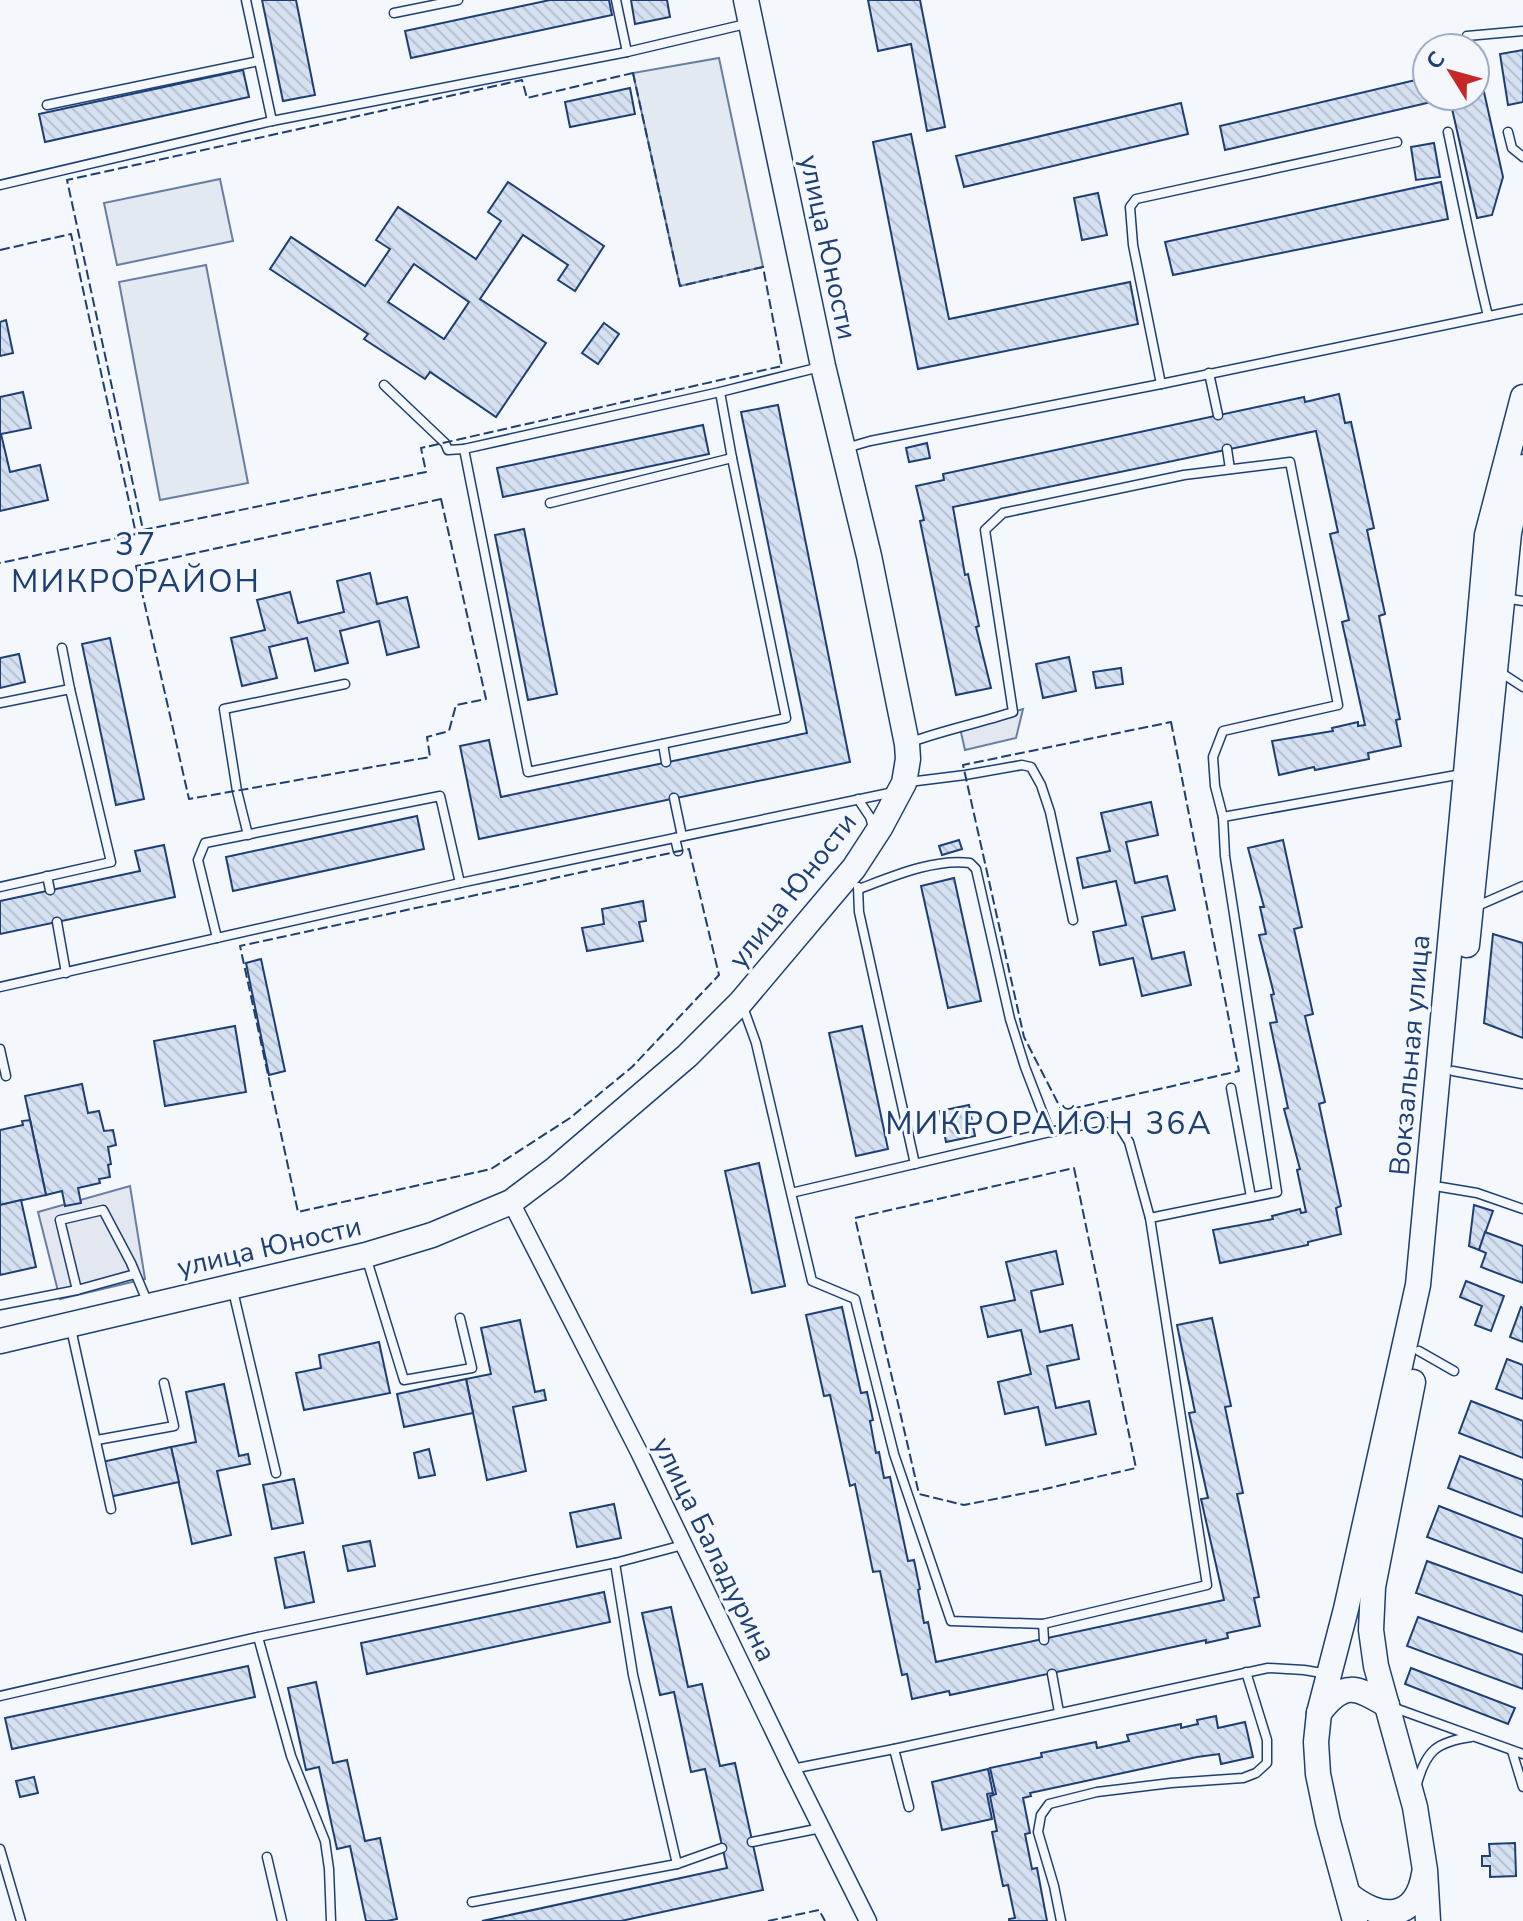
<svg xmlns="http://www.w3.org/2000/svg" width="1523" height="1921" viewBox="0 0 1523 1921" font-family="'Nunito Sans',sans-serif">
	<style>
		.garden { fill: #e3e9f0; stroke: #687fa3; stroke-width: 2 }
		.parking { fill: #e3e8f0; stroke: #687fa3; stroke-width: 2 }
		.building { fill: url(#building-back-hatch); stroke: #1d3f73; stroke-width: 2; fill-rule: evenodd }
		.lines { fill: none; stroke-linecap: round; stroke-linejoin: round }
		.lane-casing { stroke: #1d3f73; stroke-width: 11 }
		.street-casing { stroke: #1d3f73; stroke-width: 19 }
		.secondary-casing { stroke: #1d3f73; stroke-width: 27 }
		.lane { stroke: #f4f7fb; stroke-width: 8 }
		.street { stroke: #f4f7fb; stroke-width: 16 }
		.secondary { stroke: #f4f7fb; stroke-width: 24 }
		.fence { stroke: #1d3f73; stroke-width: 2; stroke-dasharray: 10 4; stroke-linecap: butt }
		.labels { text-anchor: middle; stroke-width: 6; stroke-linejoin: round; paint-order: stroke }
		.street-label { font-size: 28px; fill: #1d3f73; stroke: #f4f7fb }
		.quarter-label { font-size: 32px; letter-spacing: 2px; fill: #1d3f73; stroke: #f4f7fb }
	</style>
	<defs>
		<pattern id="building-back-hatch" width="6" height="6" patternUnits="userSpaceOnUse" patternTransform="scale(2)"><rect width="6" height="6" fill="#d5e0f0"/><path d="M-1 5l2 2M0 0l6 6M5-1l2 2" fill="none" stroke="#b6c1d1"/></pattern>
	</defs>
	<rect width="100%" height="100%" fill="#f4f7fb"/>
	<g class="garden">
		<path d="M719 58 763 267 680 286 633 73Z"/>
		<path d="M220 179 233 241 117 265 104 203Z"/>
		<path d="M206 265 248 483 160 500 119 282Z"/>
	</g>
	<g class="parking">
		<path d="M1023 709 1016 738 965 750 960 728Z"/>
		<path d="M130 1186 145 1279 60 1299 38 1212Z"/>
	</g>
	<g class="building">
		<path d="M262 0H296L315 95 283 101Z"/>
		<path d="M550 0H609L612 15 411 58 405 31Z"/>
		<path d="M631 0H667L670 17 635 24Z"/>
		<path d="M868 0H920L945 127 927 131 911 44 878 51Z"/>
		<path d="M1523 50V102L1508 105 1500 54Z"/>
		<path d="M1427 59V96H1457L1225 150 1220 126 1420 79 1415 61Z"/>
		<path d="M243 70 249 97 45 142 39 114Z"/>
		<path d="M630 88 635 114 570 127 565 102Z"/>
		<path d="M1484 92 1503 177 1492 215 1477 218 1450 100 1475 96V94Z"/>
		<path d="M1181 103 1188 134 964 187 956 156Z"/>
		<path d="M911 134 949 319 1130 282 1138 324 918 369 873 142Z"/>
		<path d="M1434 143 1440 177 1416 180 1411 147Z"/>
		<path d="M508 182 604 246 575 291 558 280 568 265 523 235 480 299 546 343 496 417 430 372 425 379 364 339 368 334 270 269 291 237 365 286 390 249 376 240 398 207 476 259 501 221 488 212ZM414 264 469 302 444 339 388 302Z"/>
		<path d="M1441 182 1448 219 1173 275 1165 242Z"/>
		<path d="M1098 193 1107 235 1082 240 1074 198Z"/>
		<path d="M6 320 13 353 0 356V322Z"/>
		<path d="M604 323 619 334 598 364 582 353Z"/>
		<path d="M23 392 31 428 1 434 10 472 40 465 48 500 0 511V397Z"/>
		<path d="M1339 394 1345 423 1351 422 1374 528 1367 530 1385 614 1379 616 1400 719 1396 720 1401 746 1368 753 1369 759 1315 770 1314 767 1279 775 1272 741 1333 731 1332 728 1358 722V726L1365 725 1342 622 1349 620 1330 534 1338 532 1316 431 953 507 965 575 968 574 979 626 976 627 991 688 956 695 920 521 924 520 916 486 944 480 943 474 1304 397 1305 402Z"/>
		<path d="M778 405 850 762 479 839 460 746 489 740 501 797 807 733 741 412Z"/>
		<path d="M703 425 709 454 503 497 497 468Z"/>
		<path d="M927 443 930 458 909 462 906 448Z"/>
		<path d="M524 529 557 694 528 700 495 535Z"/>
		<path d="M370 573 377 604 407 597 419 647 387 655 379 621 340 631 348 663 315 671 307 638 269 647 277 678 242 686 231 638 265 630 257 600 290 592 298 623 344 612 337 581Z"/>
		<path d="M110 638 144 799 116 805 82 644Z"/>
		<path d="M19 654 25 682 0 688V658Z"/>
		<path d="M1069 657 1076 691 1043 698 1036 664Z"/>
		<path d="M1121 668 1123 684 1096 688 1093 672Z"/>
		<path d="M1151 802 1158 835 1126 842 1135 883 1167 876 1175 910 1142 917 1152 959 1184 952 1191 985 1142 996 1133 958 1100 965 1093 932 1126 925 1116 881 1083 888 1077 858 1110 851 1101 813Z"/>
		<path d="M417 816 424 849 233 891 226 857Z"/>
		<path d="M959 840 962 849 942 855 939 846Z"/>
		<path d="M1283 840 1302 927 1294 929 1313 1014 1305 1016 1325 1102 1319 1104 1341 1206 1336 1208 1341 1234 1308 1242V1245L1220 1263 1213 1230 1273 1219 1272 1216 1300 1209 1301 1213 1306 1212 1297 1170 1300 1169 1284 1109 1288 1108 1270 1023 1277 1022 1271 995 1274 994 1259 935 1266 934 1260 907H1264L1248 848Z"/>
		<path d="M164 845 175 897 0 934V901L140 871 135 851Z"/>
		<path d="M954 878 981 1001 948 1008 921 886Z"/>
		<path d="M643 901 646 921 639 922 643 941 587 951 582 928 604 924 602 909Z"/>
		<path d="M1493 934 1523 943V1038L1484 1023Z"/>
		<path d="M261 959 285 1071 269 1075 246 963Z"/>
		<path d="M235 1026 246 1092 165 1106 154 1041Z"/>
		<path d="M862 1026 888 1149 856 1156 829 1033Z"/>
		<path d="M82 1084 88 1113 99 1111 104 1131 113 1130 116 1145 108 1147 111 1164 108 1165 110 1177 99 1179 100 1183 78 1188 81 1203 65 1206 62 1191 46 1195 25 1096Z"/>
		<path d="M969 1105 975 1136 946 1142 940 1111Z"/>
		<path d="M30 1120 46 1195 0 1205V1130L23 1125 22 1121Z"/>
		<path d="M759 1163 785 1286 752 1293 725 1171Z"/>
		<path d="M21 1200 36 1267 0 1275V1205Z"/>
		<path d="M1474 1205 1493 1211 1479 1250 1469 1246Z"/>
		<path d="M1485 1232 1523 1246V1283L1481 1267 1486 1253 1479 1250Z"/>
		<path d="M1056 1251 1063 1284 1031 1291 1040 1332 1072 1325 1079 1359 1047 1366 1056 1408 1089 1401 1096 1434 1046 1445 1038 1407 1005 1414 998 1382 1031 1374 1021 1330 988 1337 981 1307 1015 1300 1006 1262Z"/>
		<path d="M1466 1281 1504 1296 1491 1331 1475 1325 1482 1306 1460 1297Z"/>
		<path d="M842 1307 861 1393 867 1392 873 1420 870 1421 876 1453 879 1452 884 1478 890 1477 908 1561 914 1560 920 1589 918 1590 924 1623 928 1622 936 1662 1224 1600 1201 1499 1208 1498 1189 1413 1195 1412 1177 1325 1212 1318 1231 1406 1225 1407 1243 1493 1237 1494 1259 1597 1254 1598 1260 1626 1227 1633 1228 1638 1206 1643V1640L950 1695 949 1691 912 1699 907 1674 902 1675 880 1571 873 1572 855 1484 850 1486 830 1395 824 1396 806 1315Z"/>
		<path d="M1521 1307 1523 1308V1342L1510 1337Z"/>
		<path d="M520 1320 535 1392 544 1390 546 1400 513 1407 526 1471 487 1480 466 1379 491 1374 481 1328Z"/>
		<path d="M379 1342 390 1393 304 1410 296 1373 321 1368 319 1355Z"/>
		<path d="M1507 1359 1523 1365V1399L1496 1389Z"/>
		<path d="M466 1379 473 1413 404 1427 397 1394Z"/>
		<path d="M224 1384 239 1456 248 1454 250 1464 217 1471 231 1535 192 1544 171 1447 196 1442 186 1392Z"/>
		<path d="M1471 1401 1523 1421V1458L1459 1433Z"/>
		<path d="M171 1447 179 1482 109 1497 102 1462Z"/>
		<path d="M429 1449 435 1475 419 1478 414 1453Z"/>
		<path d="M1460 1456 1523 1480V1517L1448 1488Z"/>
		<path d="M294 1479 303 1523 272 1529 263 1485Z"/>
		<path d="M614 1504 621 1538 577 1547 570 1513Z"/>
		<path d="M1439 1506 1523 1539V1573L1427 1537Z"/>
		<path d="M370 1541 375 1566 348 1571 343 1546Z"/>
		<path d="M304 1552 314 1602 285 1608 275 1558Z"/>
		<path d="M1427 1561 1523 1596V1632L1416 1593Z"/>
		<path d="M604 1592 610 1622 367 1674 361 1643Z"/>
		<path d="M671 1607 688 1687 702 1684 720 1766 735 1763 763 1890 621 1921H482L727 1868 705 1769 691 1772 674 1692 660 1695 642 1613Z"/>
		<path d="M1418 1617 1523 1655V1689L1407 1646Z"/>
		<path d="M248 1666 255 1697 12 1749 5 1718Z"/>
		<path d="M1411 1668 1515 1708 1508 1724 1405 1684Z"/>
		<path d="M316 1682 333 1763 347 1760 365 1841 380 1838 397 1919 387 1921H366L350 1846 337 1849 319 1767 306 1770 288 1688Z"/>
		<path d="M1216 1716 1218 1728 1245 1722 1253 1757 1221 1764 1219 1754 1197 1757 1030 1793 1031 1796 1023 1798 1030 1833 1025 1834 1032 1869 1037 1868 1047 1921H1009V1919L1015 1918 1008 1885 1003 1886 992 1832 997 1831 990 1796 996 1794 990 1768 1042 1757 1041 1753 1096 1742 1097 1748 1129 1741 1127 1735 1181 1724V1728L1198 1724 1197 1720Z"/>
		<path d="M988 1769 993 1793 987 1794 992 1819 942 1830 932 1782Z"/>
		<path d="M34 1777 38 1793 20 1797 16 1781Z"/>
		<path d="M1515 1843 1516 1876 1490 1877V1866H1482V1856H1490L1489 1844Z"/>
	</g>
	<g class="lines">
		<g class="lane-casing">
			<g id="lane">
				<path d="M246 0 272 121"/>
				<path d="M616 0 627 52"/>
				<path d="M394 13 458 0"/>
				<path d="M1467 36 1523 31"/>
				<path d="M47 105 259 61"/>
				<path d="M1448 132C1461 194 1473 255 1488 316"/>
				<path d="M1508 132 1512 148 1523 157"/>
				<path d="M0 185 272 121 627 52 750 23"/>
				<path d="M1209 373 1218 415"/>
				<path d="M1161 384 1133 245 1130 207 1136 199 1397 142"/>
				<path d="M384 385 445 443 448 450 464 449"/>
				<path d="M720 392 732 458 786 718 528 772 464 449 720 392 820 367"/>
				<path d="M846 448 870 441 1161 384 1523 309"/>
				<path d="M1227 449 1230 469"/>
				<path d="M550 503 732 458"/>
				<path d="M1504 598 1523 601"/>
				<path d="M62 648 70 689"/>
				<path d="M1500 672 1523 687"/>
				<path d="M0 703 70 689 111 862 0 887"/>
				<path d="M911 742C944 730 979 723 1013 712L985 530 1003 513 1184 475 1290 462 1338 705 1223 731 1213 757 1215 786 1223 817 1225 856 1277 1192 1150 1218"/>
				<path d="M663 744 666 762"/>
				<path d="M909 782 965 775 1022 765 1031 767 1041 785 1050 812 1073 920"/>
				<path d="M674 798 682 836"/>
				<path d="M858 799 870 817 874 830"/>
				<path d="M1223 817 1462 774"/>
				<path d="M248 835 237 791 224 709 345 684"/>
				<path d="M675 838 678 851"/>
				<path d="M47 876 50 890"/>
				<path d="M858 887 859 912 915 1164"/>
				<path d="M859 889C891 877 935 858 970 863L976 869 1010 1019 1025 1067 1050 1132"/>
				<path d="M1475 907 1523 886"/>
				<path d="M57 922 66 973"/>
				<path d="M217 938 198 860 205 843 440 796 460 883"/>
				<path d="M0 987 460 883 894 792"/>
				<path d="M743 1007 756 1043 791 1193 1050 1132 1102 1121 1119 1126 1129 1142 1150 1218 1207 1585 1043 1624 951 1621 894 1454 855 1299 812 1281 791 1193"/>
				<path d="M0 1049 6 1076"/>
				<path d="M1453 1071 1523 1084"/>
				<path d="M1231 1088 1251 1197"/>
				<path d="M1441 1187 1477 1193 1523 1209"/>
				<path d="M367 1260 404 1380 472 1368 460 1318"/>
				<path d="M135 1274 77 1290 60 1220 103 1210 131 1263 147 1301"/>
				<path d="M233 1291 276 1473"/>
				<path d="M0 1305 77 1290"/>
				<path d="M71 1329 111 1509"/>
				<path d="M1419 1351 1454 1371"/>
				<path d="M97 1440 174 1426 164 1383"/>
				<path d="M1043 1624 1044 1640"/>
				<path d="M258 1637 291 1756 325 1841 329 1869 331 1921"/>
				<path d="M1052 1674 1059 1712"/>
				<path d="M0 1696 258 1637 615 1563 683 1545"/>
				<path d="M1392 1707 1523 1754"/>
				<path d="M894 1749 909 1807"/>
				<path d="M1512 1751 1523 1787"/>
				<path d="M792 1769 894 1749 1268 1668 1304 1670 1328 1674"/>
				<path d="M1417 1784C1426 1750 1437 1742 1471 1737"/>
				<path d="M752 1842 821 1828"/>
				<path d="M0 1849 21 1921"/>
				<path d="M267 1857 282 1921"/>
				<path d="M677 1864 722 1848"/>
				<path d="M472 1902 677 1864 633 1675 615 1563"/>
				<path d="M1061 1921 1054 1886 1038 1832 1041 1815 1049 1804 1097 1792 1171 1783 1243 1778 1256 1773 1267 1763V1740L1246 1672"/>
			</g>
		</g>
		<g class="street-casing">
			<path id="street" d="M511 1202 639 1452 792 1769 868 1921"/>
		</g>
		<g class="secondary-casing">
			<g id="secondary">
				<path d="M1467 945 1509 533 1523 467"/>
				<path d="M0 1341 366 1255 432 1235 511 1202 555 1169 687 1056 741 1002 854 868 880 828 904 783 908 759 907 744 869 556 823 366 746 0"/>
				<path d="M1413 1382 1373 1587 1371 1630 1376 1666 1415 1807 1425 1870 1428 1921"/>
				<path d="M1319 1713C1344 1680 1356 1687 1387 1705"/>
				<path d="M1348 1894C1380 1921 1416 1921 1424 1874"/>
				<path d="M1355 1921 1328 1822 1318 1774 1316 1742 1319 1713 1346 1609 1418 1285 1466 773 1487 535 1523 397"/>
			</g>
		</g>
		<use href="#lane" class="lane"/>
		<use href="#street" class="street"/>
		<use href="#secondary" class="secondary"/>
		<g class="fence">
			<path d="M633 73 680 286 763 267 782 366 421 448 426 472 143 530 67 180 522 80 527 98Z"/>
			<path d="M0 250 71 234 136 534 0 563"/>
			<path d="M441 499 486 699 456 705 449 731 427 737 430 757 189 799 136 566Z"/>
			<path d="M1171 722 1239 1071 1062 1111 1024 1037 963 765Z"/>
			<path d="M689 849 719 975 632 1067 570 1118 491 1169 298 1212 240 946Z"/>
			<path d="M1074 1168 1136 1468 1036 1491 964 1505 919 1494 855 1218Z"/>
			<path d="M768 1921 819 1910 825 1921"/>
		</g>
	</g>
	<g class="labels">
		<g class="street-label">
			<text transform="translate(829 247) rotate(78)" y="10">улица Юности</text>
			<text transform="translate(792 890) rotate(-52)" y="10">улица Юности</text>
			<text transform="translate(1409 1055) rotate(-85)" y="10">Вокзальная улица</text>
			<text transform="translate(269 1246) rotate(-13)" y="10">улица Юности</text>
			<text transform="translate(715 1549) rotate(64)" y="10">улица Баладурина</text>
		</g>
		<g class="quarter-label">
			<text x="136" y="555">37<tspan x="136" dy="37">МИКРОРАЙОН</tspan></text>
			<text x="1049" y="1134">МИКРОРАЙОН 36А</text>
		</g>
	</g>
	<g transform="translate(1451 72) rotate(307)"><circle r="38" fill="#f4f7fb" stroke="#9eadc5" stroke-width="2"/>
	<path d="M0-6L14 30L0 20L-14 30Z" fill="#c62828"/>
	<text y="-12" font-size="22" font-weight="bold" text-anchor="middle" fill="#1d3f73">С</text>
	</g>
</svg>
